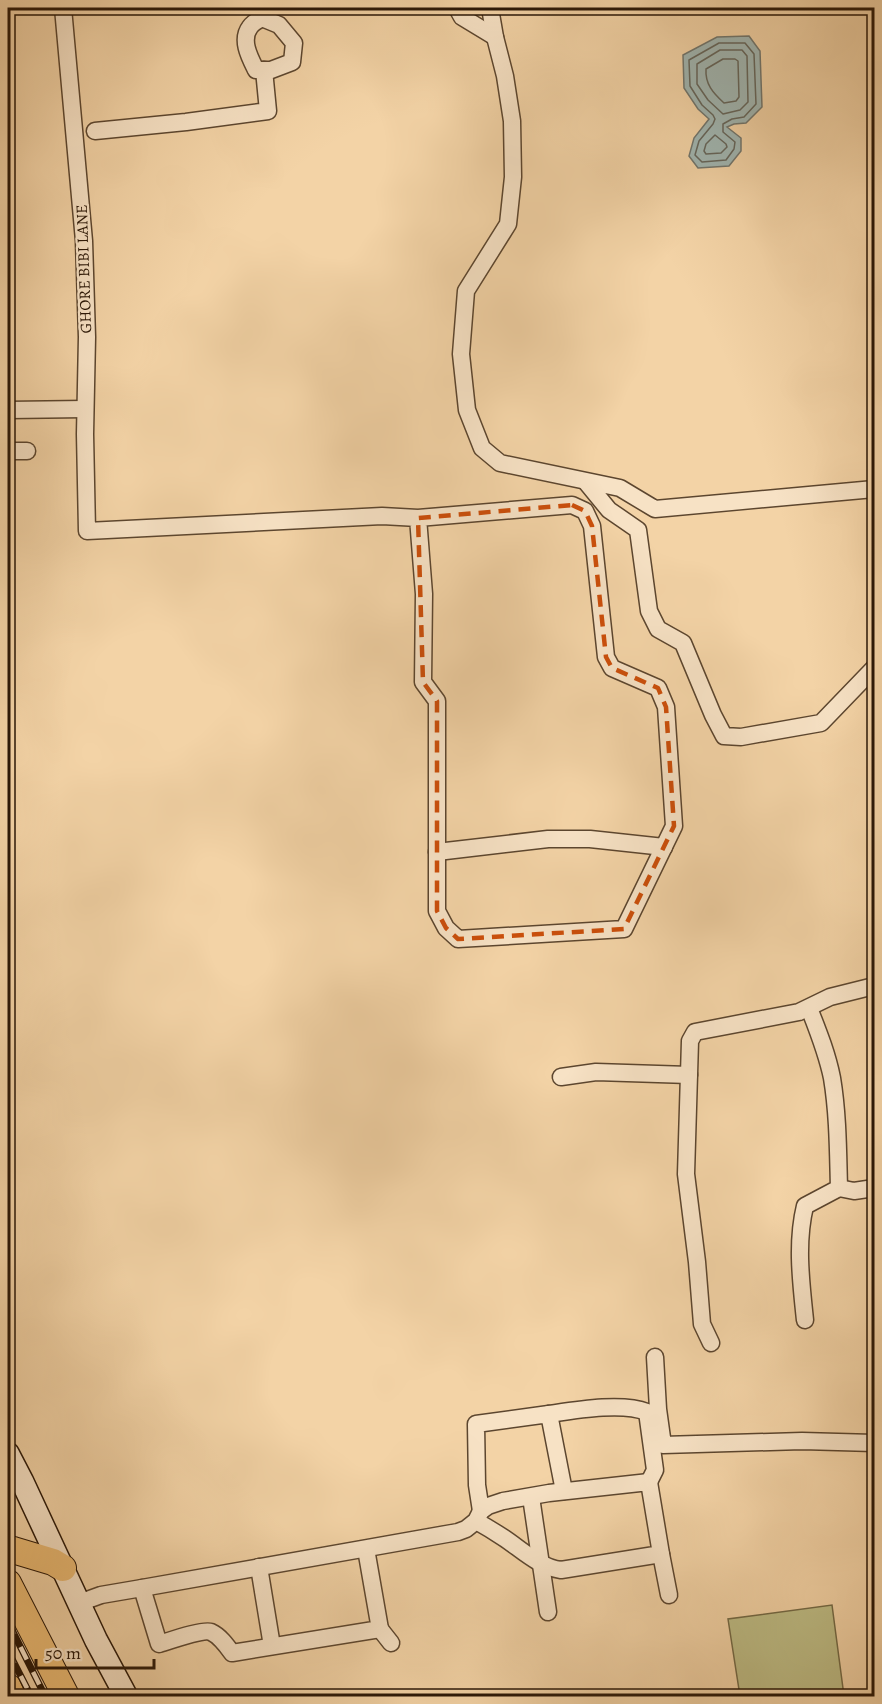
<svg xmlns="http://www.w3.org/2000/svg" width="882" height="1704" viewBox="0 0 882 1704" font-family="Alegreya,serif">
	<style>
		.green { fill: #bdbc85; stroke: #746a46; stroke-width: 1.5 }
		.water { fill: #a0b6b2; stroke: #71766e; stroke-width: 1.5 }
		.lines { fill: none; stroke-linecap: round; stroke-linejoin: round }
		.shore { stroke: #65665c; stroke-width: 1.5 }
		.street-casing { stroke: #5c462f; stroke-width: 19 }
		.secondary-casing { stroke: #2a1707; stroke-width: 25 }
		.primary-casing { stroke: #2a1707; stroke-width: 28 }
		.street { stroke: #f7e2c5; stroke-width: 16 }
		.secondary { stroke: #f7e2c5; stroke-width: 22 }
		.primary { stroke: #eaba73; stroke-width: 26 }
		.rail-casing { stroke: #2a1707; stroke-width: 7 }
		.rail { stroke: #f7e2c5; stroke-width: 4.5; stroke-dasharray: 14; stroke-linecap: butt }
		.marked { fill: none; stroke: #cc4f0b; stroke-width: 4.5; stroke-dasharray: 12 8; stroke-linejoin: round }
		.labels { text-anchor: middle; stroke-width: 4.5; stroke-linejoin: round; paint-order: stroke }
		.street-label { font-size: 16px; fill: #2a1707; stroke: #f7e2c5 }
	</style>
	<rect width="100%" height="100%" fill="#f3d3a6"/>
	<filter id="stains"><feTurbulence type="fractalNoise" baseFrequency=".00333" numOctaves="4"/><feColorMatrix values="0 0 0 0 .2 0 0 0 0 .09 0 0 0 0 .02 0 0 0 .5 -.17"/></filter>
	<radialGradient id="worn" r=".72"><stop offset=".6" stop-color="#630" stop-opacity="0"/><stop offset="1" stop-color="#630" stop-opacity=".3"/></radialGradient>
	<path class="green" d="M832 1605 844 1696H740L728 1619Z"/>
	<path class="water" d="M749 36 760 51 762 107 746 123 734 124 727 127 741 138V151L729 166 698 168 689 156 694 138 709 119 698 109 684 88 683 55 717 37Z"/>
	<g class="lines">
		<g class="shore">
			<path d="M719 43H745L754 54 756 104 744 117 732 119 723 124V132L735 142 734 149 726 160 702 162 695 155 699 141 713 124 715 119 713 115 702 105 690 86 689 60Z"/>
			<path d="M720 50H742L747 56 748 102 740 110 723 114 708 100 697 84V64Z"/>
			<path d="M723 59H735L738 61 739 97 736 101 724 103C713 93 705 84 706 69Z"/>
			<path d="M715 135 726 144 727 147 721 153 706 154 704 151 706 144Z"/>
		</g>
		<g class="street-casing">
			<g id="street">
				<path d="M63 8 84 241 87 337 85 434 87 531 382 516 418 518 572 505 585 511 592 526 606 657 612 668 658 688 666 707 674 826 624 929 458 939 446 928 437 911V701L423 682 424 594 418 518"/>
				<path d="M457 8 462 17 495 37"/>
				<path d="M490 8 495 37 505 76 512 121 513 177 508 224 466 291 461 354 467 410 482 448 500 463 620 488 655 509 874 489"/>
				<path d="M262 18 279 25 294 43 292 62 271 70H256C250 58 240 40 250 27 252 24 258 20 262 18Z"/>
				<path d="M95 131 186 122 268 111 264 70"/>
				<path d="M8 410 85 409"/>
				<path d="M8 451H27"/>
				<path d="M586 482 609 510 638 530 649 611 658 629 683 643 713 715 724 736 741 737 821 723 874 668"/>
				<path d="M437 852 548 839H590L664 847"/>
				<path d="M561 1077 596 1072 689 1075"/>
				<path d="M839 1188 854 1191 874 1188"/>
				<path d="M805 1320C801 1282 796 1243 805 1206L839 1188C838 1152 838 1114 832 1078 827 1053 818 1031 809 1008"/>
				<path d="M711 1343 702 1324 697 1262 686 1174 690 1041 695 1032 799 1012 830 997 874 986"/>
				<path d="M655 1357 658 1409 663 1445 802 1441 874 1443"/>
				<path d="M549 1414C576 1410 622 1402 647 1412L655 1470 649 1482"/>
				<path d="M531 1497 548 1612"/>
				<path d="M481 1511 477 1485 476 1424 549 1414 564 1491"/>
				<path d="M661 1554 669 1595"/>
				<path d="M259 1567 272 1646"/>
				<path d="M142 1588 159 1644C169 1641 203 1629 211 1632 220 1636 227 1646 232 1653L380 1629 366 1549"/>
				<path d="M79 1603 101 1595 142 1588 458 1532 466 1529 476 1521 481 1511 488 1506 503 1501 549 1493 649 1482 661 1554 561 1570C539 1567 522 1550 504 1538 495 1532 485 1526 476 1521"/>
				<path d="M380 1629 391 1643"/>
			</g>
		</g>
		<g class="secondary-casing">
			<path id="secondary" d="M8 1454 22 1481 96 1640 126 1696"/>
		</g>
		<g class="primary-casing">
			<g id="primary">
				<path d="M8 1548 13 1550 53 1562 63 1568"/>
				<path d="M8 1583 66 1696"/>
				<path d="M8 1687 12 1696"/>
			</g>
		</g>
		<use href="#street" class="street"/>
		<use href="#secondary" class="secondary"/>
		<use href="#primary" class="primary"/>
		<g class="rail-casing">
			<g id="rail">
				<path d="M8 1622 45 1696"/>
				<path d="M8 1651 31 1696"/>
			</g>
		</g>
		<use href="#rail" class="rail"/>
	</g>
	<path class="marked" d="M572 505 585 511 592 526 606 657 612 668 658 688 666 707 674 826 624 929 458 939 446 928 437 911V701L423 682 418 518Z"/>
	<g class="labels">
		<g class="street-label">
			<text transform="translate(83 269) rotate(-92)" y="6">GHORE BIBI LANE</text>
		</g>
	</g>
	<rect width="882" height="1704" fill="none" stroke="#f3d3a6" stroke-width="30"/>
	<rect x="9" y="9" width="864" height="1686" fill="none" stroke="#2a1707" stroke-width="3"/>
	<rect x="15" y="15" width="852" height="1674" fill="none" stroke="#2a1707" stroke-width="1.5"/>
	<path d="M36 1659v9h118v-9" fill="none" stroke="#2a1707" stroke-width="3"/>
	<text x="45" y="1659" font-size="18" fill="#2a1707" stroke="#f7e2c5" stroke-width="4.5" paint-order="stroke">50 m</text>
	<rect width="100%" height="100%" filter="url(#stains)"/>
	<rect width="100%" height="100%" fill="url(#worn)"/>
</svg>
